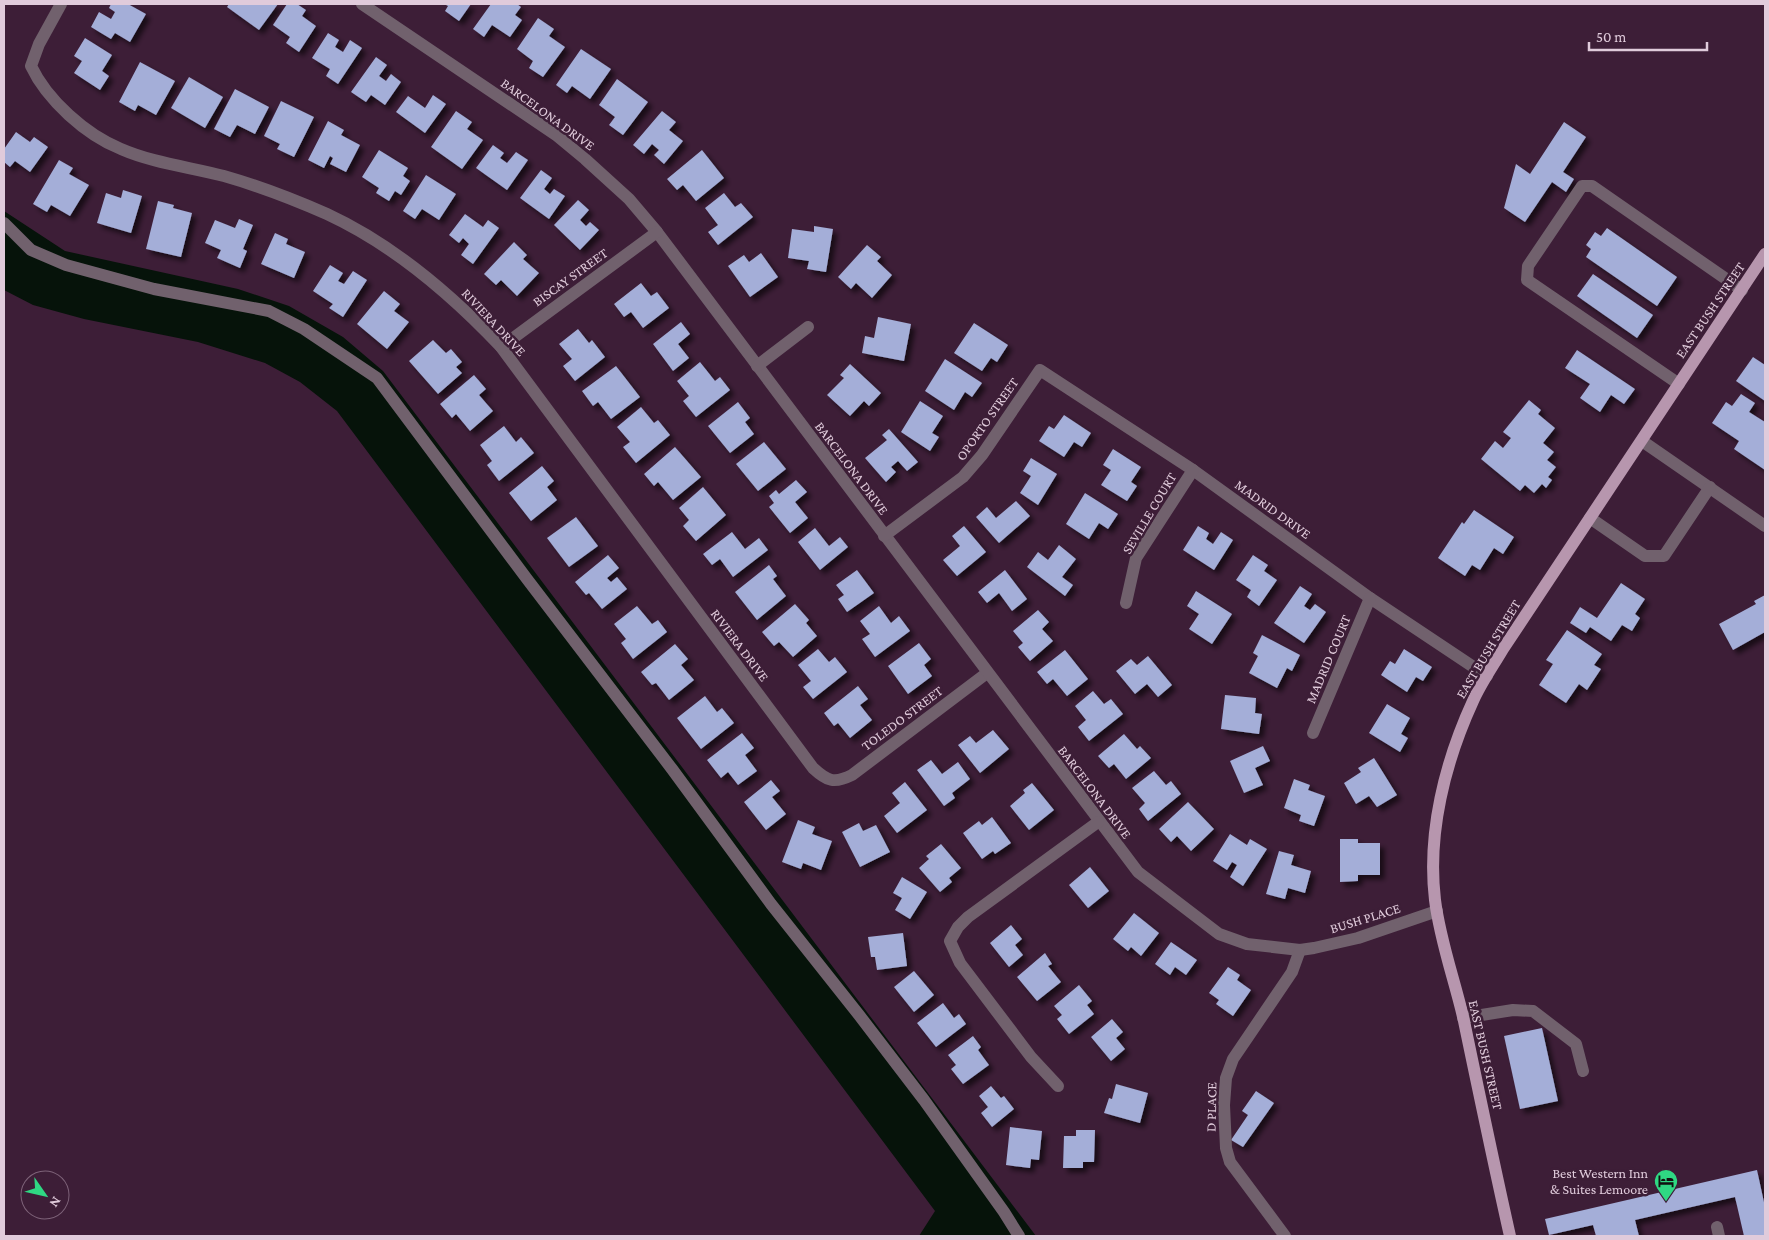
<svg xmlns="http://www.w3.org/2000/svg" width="1769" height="1240" viewBox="0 0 1769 1240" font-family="'Crimson Pro',serif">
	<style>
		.water { fill: #06130a }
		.building { fill: #a4aed8; filter: url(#shadow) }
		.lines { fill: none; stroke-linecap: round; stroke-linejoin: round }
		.minor { stroke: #71616d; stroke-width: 12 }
		.major { stroke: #b796ae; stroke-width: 12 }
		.labels { text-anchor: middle; stroke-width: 5; stroke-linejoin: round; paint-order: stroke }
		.street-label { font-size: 14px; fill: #e0cbdb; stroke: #3d1e37 }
		.poi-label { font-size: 14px; fill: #e0cbdb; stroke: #3d1e37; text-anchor: end }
	</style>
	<defs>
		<filter id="shadow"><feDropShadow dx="4.5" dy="4.5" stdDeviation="2.5" flood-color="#0009"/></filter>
	</defs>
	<rect width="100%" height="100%" fill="#3d1e37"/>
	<path class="water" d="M4 211 65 251 238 289 289 306 343 337 383 371 1036 1236H919L935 1211 337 411 300 382 265 363 198 342 84 319 33 305 4 290Z"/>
	<g class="building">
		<path d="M111 4H128L146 14 130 42 115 33 111 39 91 27 99 12 111 19 115 12 109 8Z"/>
		<path d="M229 4H278L259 30 227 7Z"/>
		<path d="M287 4H297L306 10 302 16 316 26 299 52 286 43 290 37 273 25Z"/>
		<path d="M444 4H471L459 21 445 11 448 6Z"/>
		<path d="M491 4H517L521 7 515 15 522 20 510 37 492 25 484 37 473 29Z"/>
		<path d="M538 18 554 29 549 36 565 47 543 77 529 68 533 61 517 49Z"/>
		<path d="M328 33 339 40 335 47 343 52 350 40 362 48 338 84 326 76 330 69 312 58Z"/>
		<path d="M85 38 112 55 102 71 109 76 100 90 74 73 82 61 74 56Z"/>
		<path d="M581 49 611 69 590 99 572 86 567 93 556 85Z"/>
		<path d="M376 57 387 65 379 76 386 81 391 74 401 82 385 105 371 95 366 102 351 92Z"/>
		<path d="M140 62 175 81 156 115 138 105 135 111 119 102Z"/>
		<path d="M189 77 223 97 205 128 171 108Z"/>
		<path d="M617 79 648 102 623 135 609 125 615 117 599 105Z"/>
		<path d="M235 89 269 107 255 134 237 125 230 137 214 129Z"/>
		<path d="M433 95 446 104 425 133 396 112 408 96 425 108Z"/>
		<path d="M281 101 314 117 294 157 277 149 280 144 264 136Z"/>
		<path d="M456 111 472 122 467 129 483 140 462 169 431 147Z"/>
		<path d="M662 111 676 122 669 130 683 141 664 164 654 155 659 150 652 144 644 154 633 145Z"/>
		<path d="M328 121 344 130 341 135 360 145 346 172 330 164 333 158 330 156 324 168 308 160Z"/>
		<path d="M1564 122 1586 137 1563 172 1574 179 1566 192 1552 182 1525 222 1504 208 1516 164 1530 174Z"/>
		<path d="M16 132 30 142 34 137 48 147 30 172 15 161 10 167 4 162V149Z"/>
		<path d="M493 145 504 153 500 158 507 163 516 152 528 160 507 190 476 168Z"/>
		<path d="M379 150 408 168 403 176 410 181 401 195 395 191 389 201 376 193 379 188 362 177Z"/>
		<path d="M702 150 724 178 696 201 683 185 677 190 667 179Z"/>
		<path d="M59 160 73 168 69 174 89 185 70 216 51 205 47 212 33 204Z"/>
		<path d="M541 170 552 178 544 189 550 194 554 189 565 196 549 219 520 198Z"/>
		<path d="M426 175 456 194 439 220 422 209 415 219 403 211Z"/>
		<path d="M123 190 142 196 131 233 97 223 106 193 121 198Z"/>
		<path d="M724 193 735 207 741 203 753 217 718 245 708 232 718 225 705 208Z"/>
		<path d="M578 200 589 210 580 220 586 226 590 222 599 230 580 250 554 225Z"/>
		<path d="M158 201 174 205 173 208 192 213 181 257 146 249Z"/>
		<path d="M465 214 483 227 488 220 499 228 473 264 461 255 469 244 463 238 459 243 449 235Z"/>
		<path d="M239 219 253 225 243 249 247 251 240 268 217 258 221 250 205 243 215 220 235 228Z"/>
		<path d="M814 226 833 229 826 272 807 269 809 261 788 258 792 229 814 232Z"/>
		<path d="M1607 228 1677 277 1657 306 1586 257 1591 249 1586 245 1595 232 1601 236Z"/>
		<path d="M275 233 288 239 286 244 305 252 294 278 261 264Z"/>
		<path d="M514 242 527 255 523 259 539 273 517 296 501 280 496 285 484 274Z"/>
		<path d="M867 245 881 257 877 261 892 275 872 298 856 283 851 289 838 277Z"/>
		<path d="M761 253 778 277 750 297 728 266 744 255 749 262Z"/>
		<path d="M330 265 343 273 338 281 344 284 353 271 367 280 343 317 329 308 333 304 313 291Z"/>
		<path d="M1593 274 1653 315 1637 338 1577 296Z"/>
		<path d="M641 283 651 296 657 292 669 308 643 328 631 312 624 317 614 304Z"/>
		<path d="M384 291 400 304 394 311 409 322 387 349 357 324Z"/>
		<path d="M878 317 911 324 904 361 862 353 865 336 874 338Z"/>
		<path d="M681 322 690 334 678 344 689 358 673 371 653 344Z"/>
		<path d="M974 323 1008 345 997 362 991 358 982 371 954 353Z"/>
		<path d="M578 329 589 343 592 340 605 357 575 381 563 366 572 359 559 344Z"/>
		<path d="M433 340 446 353 451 349 462 362 456 367 462 373 438 394 409 361Z"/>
		<path d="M1577 350 1635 389 1624 404 1611 395 1600 412 1580 398 1590 384 1565 368Z"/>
		<path d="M1753 357 1765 365V401L1736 381Z"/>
		<path d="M945 359 982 383 972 397 965 392 954 410 925 391Z"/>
		<path d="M700 362 715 381 720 377 730 390 696 417 683 401 689 396 677 381Z"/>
		<path d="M850 364 881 393 869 406 864 401 850 416 827 395 844 378 840 375Z"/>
		<path d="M616 366 640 397 611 419 598 402 593 406 582 391Z"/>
		<path d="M474 375 486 389 479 395 493 411 470 431 456 414 452 418 440 404Z"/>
		<path d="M1741 394 1755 403 1749 412 1765 422V470L1734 449 1739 441 1712 423 1726 402 1732 406Z"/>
		<path d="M1529 400 1541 410 1538 414 1555 428 1543 443 1554 452 1547 460 1556 467 1548 477 1552 480 1546 488 1542 484 1534 493 1525 485 1520 491 1481 459 1495 441 1503 448 1511 438 1503 432Z"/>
		<path d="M920 401 943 416 932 433 939 437 930 451 901 432Z"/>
		<path d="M738 402 750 418 745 422 754 434 730 453 708 426Z"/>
		<path d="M641 407 654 423 658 420 670 435 636 463 623 447 630 442 617 427Z"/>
		<path d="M1064 415 1091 433 1082 447 1074 442 1064 457 1039 441 1049 426 1054 429Z"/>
		<path d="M504 426 516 442 521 437 534 453 499 481 487 465 492 461 480 445Z"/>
		<path d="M889 429 918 462 907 471 898 461 891 467 896 472 886 482 865 458 887 440 882 435Z"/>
		<path d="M764 442 786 469 758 491 736 464Z"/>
		<path d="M675 447 701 477 673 500 658 482 654 486 644 474Z"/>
		<path d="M1113 449 1141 467 1131 482 1137 486 1127 501 1101 485 1111 470 1103 465Z"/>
		<path d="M1031 458 1057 474 1038 505 1020 493 1031 476 1023 471Z"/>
		<path d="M542 466 554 481 547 487 557 500 531 521 509 493Z"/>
		<path d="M796 480 807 492 795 502 808 518 790 533 769 507 774 503 769 496 776 490 779 494Z"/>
		<path d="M703 487 726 515 696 541 683 526 689 520 679 508Z"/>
		<path d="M1085 493 1118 514 1108 529 1099 523 1089 539 1066 524Z"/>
		<path d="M1016 501 1030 516 999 543 976 517 987 507 996 518Z"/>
		<path d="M1474 510 1514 537 1503 554 1494 548 1480 570 1472 565 1465 576 1438 558 1462 522 1464 524Z"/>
		<path d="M576 517 598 546 569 567 547 538Z"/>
		<path d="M964 526 986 552 957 576 943 560 960 546 952 536Z"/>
		<path d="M1198 526 1209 533 1206 539 1213 544 1221 532 1233 540 1214 570 1183 550Z"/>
		<path d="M815 528 829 546 840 537 848 547 820 570 798 542Z"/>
		<path d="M732 532 745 549 759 538 768 550 733 577 720 559 712 565 703 554Z"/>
		<path d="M1059 545 1076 559 1062 577 1073 585 1065 596 1027 567 1038 552 1048 560Z"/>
		<path d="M608 555 619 568 607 578 611 582 617 577 627 589 602 609 589 593 586 595 575 582Z"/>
		<path d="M1253 555 1268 565 1264 571 1277 580 1259 606 1247 597 1251 590 1236 580Z"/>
		<path d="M769 565 777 576 773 579 786 596 757 620 735 592Z"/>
		<path d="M857 570 874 593 847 612 838 599 844 595 836 585Z"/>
		<path d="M1005 570 1027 599 1012 611 999 593 987 603 978 592Z"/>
		<path d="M1621 583 1645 599 1635 614 1640 618 1632 631 1622 625 1611 641 1590 627 1586 633 1570 623 1580 607 1597 618Z"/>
		<path d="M1300 586 1312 594 1304 606 1310 610 1315 604 1326 612 1304 643 1274 623Z"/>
		<path d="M1196 591 1232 614 1212 644 1189 629 1199 614 1187 606Z"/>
		<path d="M1765 595V632L1733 650 1719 624 1756 604 1754 601Z"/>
		<path d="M795 604 809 620 806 623 817 636 793 657 779 642 774 646 762 632Z"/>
		<path d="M637 606 652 624 658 620 667 632 633 659 621 643 626 639 614 624Z"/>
		<path d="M879 606 891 623 899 616 910 631 875 657 862 639 870 634 860 621Z"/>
		<path d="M1038 610 1049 622 1042 629 1053 641 1030 661 1018 647 1023 643 1013 631Z"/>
		<path d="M1567 630 1602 654 1594 665 1601 669 1587 690 1579 684 1566 703 1539 685 1553 664 1546 660Z"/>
		<path d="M1262 635 1300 655 1292 671 1287 668 1277 688 1249 673 1258 656 1253 653Z"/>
		<path d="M919 643 931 659 924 665 932 676 908 694 888 666Z"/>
		<path d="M675 644 688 659 681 665 694 680 669 700 656 683 652 685 641 672Z"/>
		<path d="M818 649 829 662 835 657 847 672 813 699 803 687 811 681 798 665Z"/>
		<path d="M1404 649 1432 667 1423 681 1416 677 1407 692 1381 675 1390 661 1395 664Z"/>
		<path d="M1065 650 1088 679 1067 696 1053 679 1047 684 1037 672Z"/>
		<path d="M1148 656 1172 685 1158 697 1147 684 1135 694 1116 671 1131 659 1137 665Z"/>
		<path d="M858 686 868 699 860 705 872 720 850 738 838 723 834 726 824 713Z"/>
		<path d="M1093 691 1104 704 1111 699 1123 714 1089 741 1078 727 1086 720 1075 706Z"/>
		<path d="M1225 695 1256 698 1255 713 1262 714 1259 734 1221 729Z"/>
		<path d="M705 696 717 712 722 708 734 723 701 749 677 718Z"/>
		<path d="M1387 704 1410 718 1401 734 1408 738 1400 752 1369 733Z"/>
		<path d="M993 730 1009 749 980 773 958 745 970 736 976 743Z"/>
		<path d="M742 733 754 748 745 755 757 771 738 785 728 772 721 778 707 760Z"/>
		<path d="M1124 734 1137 749 1140 746 1151 758 1126 779 1114 764 1109 768 1098 756Z"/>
		<path d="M1263 746 1270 761 1255 768 1263 785 1244 793 1230 761Z"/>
		<path d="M1374 758 1397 795 1377 807 1369 796 1356 804 1344 783 1361 772 1358 768Z"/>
		<path d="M931 760 942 774 958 762 970 779 952 793 955 798 944 806 917 770Z"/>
		<path d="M1154 771 1166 785 1171 781 1181 794 1148 821 1139 809 1145 803 1132 788Z"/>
		<path d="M1294 779 1310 785 1308 790 1325 796 1314 826 1299 821 1301 815 1284 808Z"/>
		<path d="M771 780 780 791 772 797 786 814 766 830 744 802Z"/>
		<path d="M905 782 927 810 897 833 884 816 900 803 892 793Z"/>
		<path d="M1032 783 1054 810 1029 830 1010 806 1025 793 1023 790Z"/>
		<path d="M1188 802 1214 829 1191 851 1177 836 1171 842 1159 829Z"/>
		<path d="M992 817 1011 843 995 854 993 851 982 859 963 833 979 821 982 825Z"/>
		<path d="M798 820 815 827 812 834 832 841 821 870 803 863 801 869 782 862Z"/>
		<path d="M859 823 863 831 876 825 890 852 860 867 842 832Z"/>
		<path d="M1230 834 1247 845 1250 839 1267 849 1243 886 1230 877 1237 865 1232 862 1227 870 1213 861Z"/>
		<path d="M1340 839H1358V843H1380V875H1358V881L1340 882Z"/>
		<path d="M941 844 961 868 949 878 952 882 940 892 919 868 929 859 926 856Z"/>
		<path d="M1279 851 1294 855 1291 865 1311 871 1305 893 1288 888 1285 899 1266 894Z"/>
		<path d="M1090 867 1109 891 1088 908 1069 885Z"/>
		<path d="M902 877 927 892 910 919 895 910 902 898 893 893Z"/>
		<path d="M1134 913 1159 933 1141 956 1131 947 1128 951 1113 939Z"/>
		<path d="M1011 925 1022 939 1015 945 1023 955 1009 967 990 943Z"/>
		<path d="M903 933 907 966 877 970 875 957H871L868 937Z"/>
		<path d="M1171 942 1197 960 1186 975 1175 967 1170 975 1155 964Z"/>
		<path d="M1045 953 1052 964 1048 966 1061 982 1037 1001 1017 977Z"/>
		<path d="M1228 967 1240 975 1237 980 1251 990 1233 1016 1216 1004 1219 1000 1209 993Z"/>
		<path d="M914 971 934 995 914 1012 894 987Z"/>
		<path d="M1079 985 1092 1001 1087 1005 1094 1014 1069 1034 1057 1019 1062 1015 1054 1006Z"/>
		<path d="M943 1003 954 1018 959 1014 966 1024 936 1047 917 1023Z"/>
		<path d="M1112 1019 1123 1032 1116 1038 1125 1049 1111 1061 1091 1037Z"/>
		<path d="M1542 1028 1558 1101 1520 1109 1504 1036Z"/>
		<path d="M973 1036 981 1047 978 1050 989 1065 963 1084 951 1069 956 1065 948 1055Z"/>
		<path d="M1116 1084 1148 1093 1140 1123 1104 1113 1109 1098 1112 1099Z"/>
		<path d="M991 1086 1001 1098 1004 1096 1014 1109 992 1127 981 1113 988 1107 979 1096Z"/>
		<path d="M1256 1091 1274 1103 1243 1147 1231 1140 1248 1115 1242 1111Z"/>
		<path d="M1010 1127 1042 1131 1039 1160 1031 1159 1030 1168 1006 1165Z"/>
		<path d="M1076 1130H1095L1094 1162H1083V1168H1063L1064 1136H1076Z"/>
		<path d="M1757 1170 1765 1207V1236H1744L1735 1197 1635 1220 1639 1236H1596L1593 1225 1549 1235 1545 1219Z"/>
	</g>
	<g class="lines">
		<g class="minor">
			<path d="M61 4 39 44 31 66C47 100 86 135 121 149 153 163 190 167 224 176 259 186 293 199 327 214 394 245 451 294 501 347L813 768C827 781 834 784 852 775L987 673"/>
			<path d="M362 4 556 135 585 159 629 199 657 232 1138 872 1219 934 1247 944 1300 950 1314 948 1358 938 1437 911"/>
			<path d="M4 223 31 250 66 265 154 289 269 311 304 329 377 378 527 579 672 769 771 904 859 1015 924 1100 1004 1212 1019 1236"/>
			<path d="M501 347 657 232"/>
			<path d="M757 366 808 327"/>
			<path d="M1679 384 1527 280 1528 266 1582 186H1592L1742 290"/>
			<path d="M1642 441 1765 526"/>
			<path d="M1590 518 1645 556H1664L1710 487"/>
			<path d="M884 536 963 477 982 455 1040 370 1193 470 1370 598 1487 676"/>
			<path d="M1126 603 1136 558 1193 470"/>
			<path d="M1313 733 1370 598"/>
			<path d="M1463 1018 1513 1010 1533 1011 1576 1044 1583 1071"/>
			<path d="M1058 1086 1031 1057 960 963 950 941 958 927 968 917 1098 822"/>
			<path d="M1717 1227 1719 1236"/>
			<path d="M1285 1236 1230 1162 1226 1148 1224 1105 1226 1078 1233 1059 1292 972 1300 950"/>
		</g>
		<path class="major" d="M1510 1236C1494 1165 1479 1093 1464 1021 1455 981 1440 941 1435 900 1427 833 1445 762 1473 701 1481 683 1493 666 1503 649L1765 254"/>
	</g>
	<defs>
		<g id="hotel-pin" transform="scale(1.25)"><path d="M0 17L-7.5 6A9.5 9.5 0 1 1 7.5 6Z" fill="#2fd883" stroke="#3d1e37"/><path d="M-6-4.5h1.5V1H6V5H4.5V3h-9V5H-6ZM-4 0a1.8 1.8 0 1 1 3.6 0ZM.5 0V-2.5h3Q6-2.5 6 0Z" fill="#111"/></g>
	</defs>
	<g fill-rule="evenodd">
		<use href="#hotel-pin" x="1666" y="1181"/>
	</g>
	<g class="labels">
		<g class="street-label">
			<text transform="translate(548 114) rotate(36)" y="5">BARCELONA DRIVE</text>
			<text transform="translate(570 277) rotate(-36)" y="5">BISCAY STREET</text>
			<text transform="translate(1710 310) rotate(-56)" y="5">EAST BUSH STREET</text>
			<text transform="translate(494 322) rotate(47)" y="5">RIVIERA DRIVE</text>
			<text transform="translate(987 419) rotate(-55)" y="5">OPORTO STREET</text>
			<text transform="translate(852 468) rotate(53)" y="5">BARCELONA DRIVE</text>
			<text transform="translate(1273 509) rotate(36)" y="5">MADRID DRIVE</text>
			<text transform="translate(1149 513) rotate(-59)" y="5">SEVILLE COURT</text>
			<text transform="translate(740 645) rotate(53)" y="5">RIVIERA DRIVE</text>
			<text transform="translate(1488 649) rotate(-59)" y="5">EAST BUSH STREET</text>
			<text transform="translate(1328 659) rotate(-67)" y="5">MADRID COURT</text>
			<text transform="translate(902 718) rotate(-37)" y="5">TOLEDO STREET</text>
			<text transform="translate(1095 792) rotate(53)" y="5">BARCELONA DRIVE</text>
			<text transform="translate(1365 918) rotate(-17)" y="5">BUSH PLACE</text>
			<text transform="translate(1486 1055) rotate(77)" y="5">EAST BUSH STREET</text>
			<text transform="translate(1211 1107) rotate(-89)" y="5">D PLACE</text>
		</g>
		<g class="poi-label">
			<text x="1648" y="1178">Best Western Inn<tspan x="1648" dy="16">&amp; Suites Lemoore</tspan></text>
		</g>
	</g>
	<rect width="1769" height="1240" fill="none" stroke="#e0cbdb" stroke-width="10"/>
	<g transform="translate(45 1195) rotate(124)"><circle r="24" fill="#3d1e37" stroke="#7e6379"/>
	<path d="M0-4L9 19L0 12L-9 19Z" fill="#2fd883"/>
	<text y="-8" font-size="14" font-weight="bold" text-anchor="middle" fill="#e0cbdb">N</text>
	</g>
	<path d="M1589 42v8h118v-8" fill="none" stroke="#e0cbdb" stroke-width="2.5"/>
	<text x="1596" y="42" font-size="15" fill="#e0cbdb" stroke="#3d1e37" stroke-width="4" paint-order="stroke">50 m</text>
</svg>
